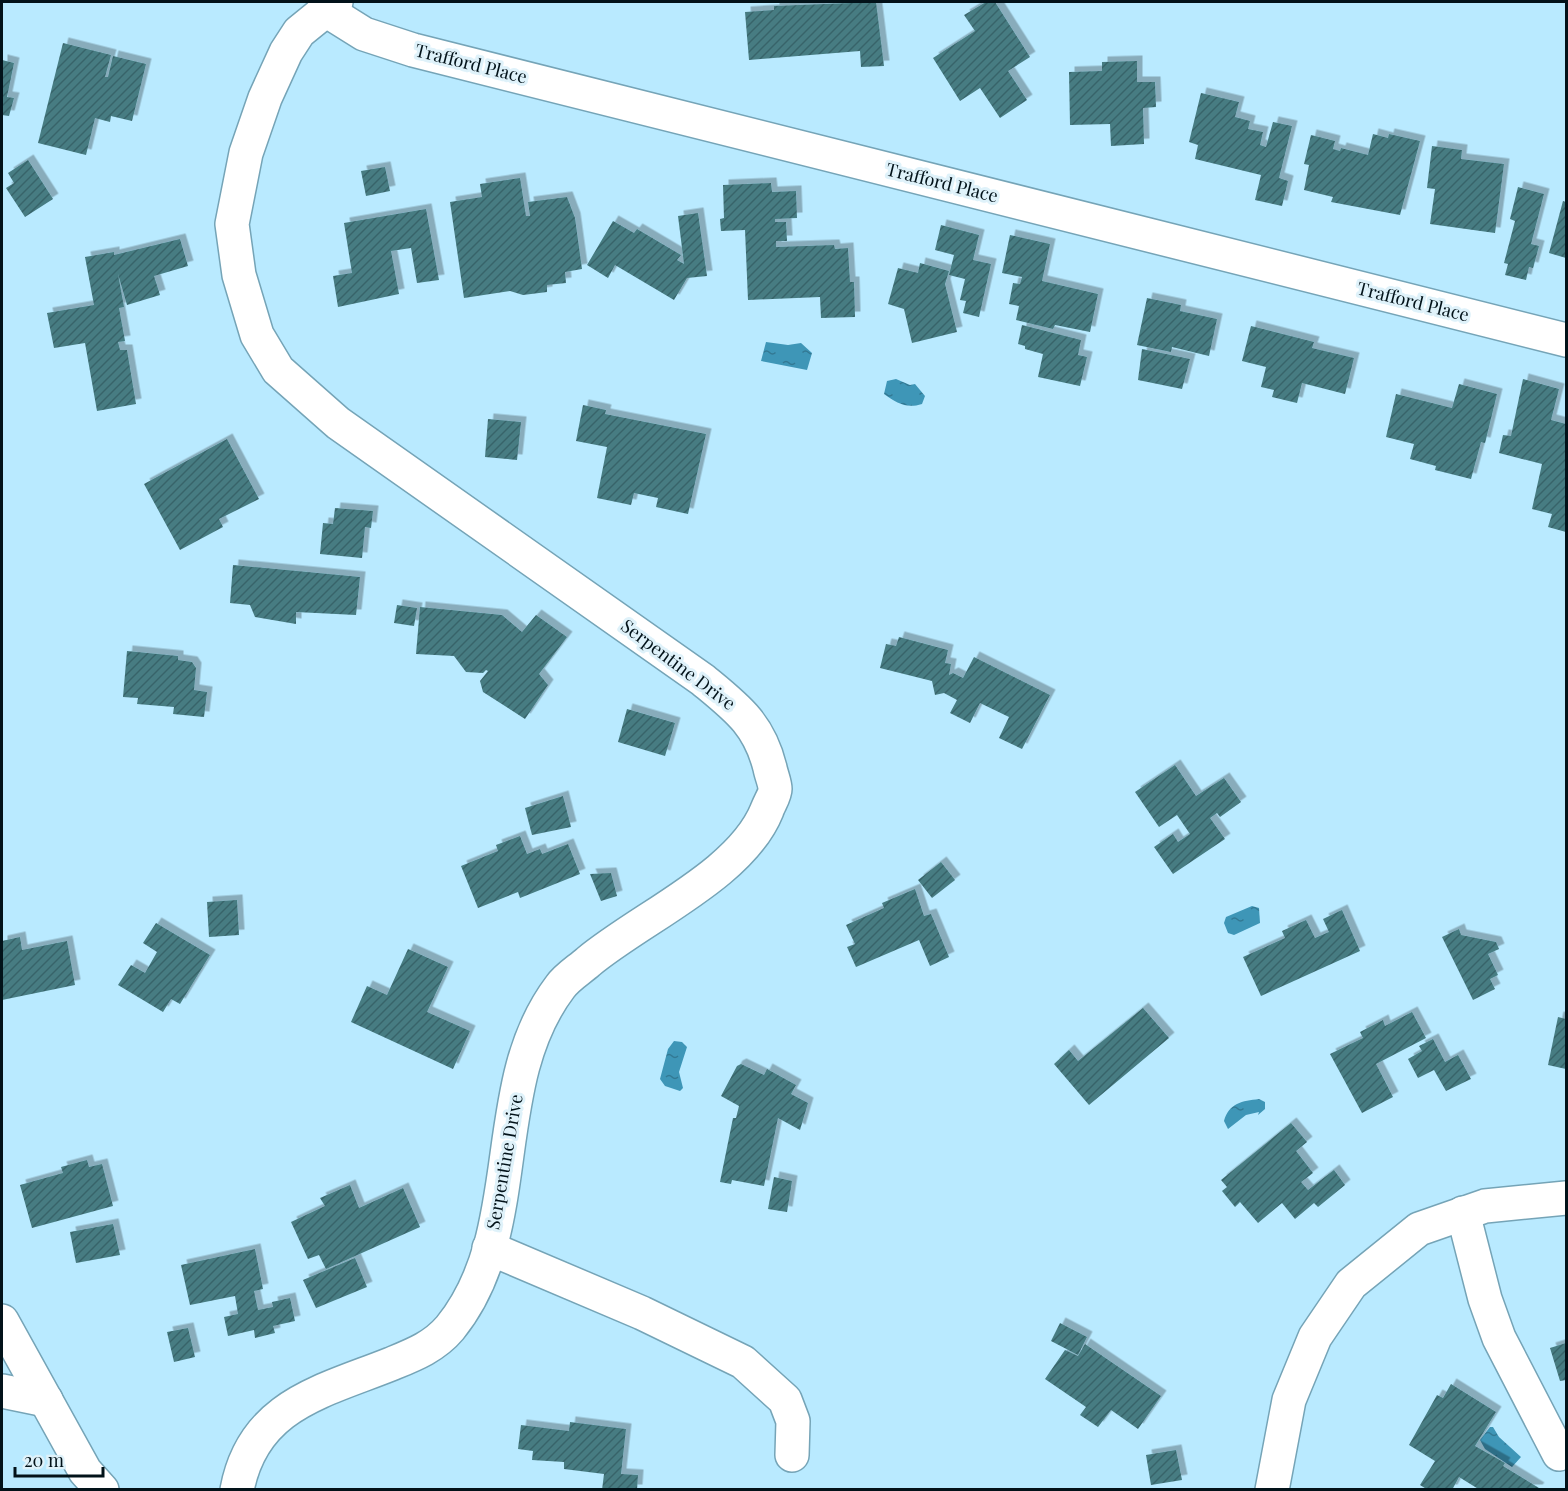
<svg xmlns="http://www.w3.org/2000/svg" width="1568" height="1491" viewBox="0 0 1568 1491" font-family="'Playfair Display',serif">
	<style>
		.water { fill: url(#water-ripples) }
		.building { fill: url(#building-hatch); filter: url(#shadow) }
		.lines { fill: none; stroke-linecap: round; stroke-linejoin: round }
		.minor-casing { stroke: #75a4b7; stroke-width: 36 }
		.minor { stroke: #fff; stroke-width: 33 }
		.labels { text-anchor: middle; stroke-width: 6; stroke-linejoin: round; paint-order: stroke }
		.street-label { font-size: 18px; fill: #021219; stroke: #dff2fa }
	</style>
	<defs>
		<pattern id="water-ripples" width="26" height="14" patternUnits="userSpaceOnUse" patternTransform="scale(1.5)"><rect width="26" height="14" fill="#3e96b7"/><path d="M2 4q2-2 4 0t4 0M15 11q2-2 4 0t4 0" fill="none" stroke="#327994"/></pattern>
		<pattern id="building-hatch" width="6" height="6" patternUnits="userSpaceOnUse" patternTransform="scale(1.5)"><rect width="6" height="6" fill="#467c82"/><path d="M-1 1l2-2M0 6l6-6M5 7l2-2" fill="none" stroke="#38646a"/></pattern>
		<filter id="shadow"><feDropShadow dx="5.5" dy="-5.5" stdDeviation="0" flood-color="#0004"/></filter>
	</defs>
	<rect width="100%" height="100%" fill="#b9eaff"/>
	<g class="water">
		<path d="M766 342 788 345 801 343 812 353 807 370 761 361Z"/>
		<path d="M896 379 910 385 915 384 925 396 922 404C906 409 897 403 884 394L887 381Z"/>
		<path d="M1252 906 1259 908 1260 923 1234 935 1228 933 1224 923 1226 917Z"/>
		<path d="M674 1041 682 1042 687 1047 679 1072 683 1088 680 1091 665 1086 660 1079 668 1049Z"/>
		<path d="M1259 1099 1265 1102V1109L1258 1115 1259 1112 1246 1115 1228 1129 1224 1121C1229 1103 1242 1101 1259 1099Z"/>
		<path d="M1490 1427H1493L1499 1437 1521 1457 1512 1467 1485 1449 1480 1440Z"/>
	</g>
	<g class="building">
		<path d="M876 2 884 66 861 67 860 51 749 60 745 12 774 10V6Z"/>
		<path d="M986 2H995L1030 57 1008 71 1027 100 1000 118 980 88 960 101 933 58 975 31 964 15Z"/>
		<path d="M63 43 111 55 105 77H108L113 56 146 64 132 121 111 116 110 122 95 118 86 155 38 143Z"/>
		<path d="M2 60 14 63 7 97 14 98 9 116 2 115Z"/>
		<path d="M1137 61V82H1155L1156 107 1143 108 1144 144 1111 146 1110 124 1070 125 1069 72 1102 71V62Z"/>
		<path d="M1201 93 1239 102 1235 117 1250 121 1248 129 1263 132 1260 145 1266 147 1273 122 1292 126 1279 178 1288 181 1282 206 1255 200 1261 175 1195 159 1198 145 1189 142Z"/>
		<path d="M1373 134 1388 138 1389 134 1420 141 1400 215 1331 202 1333 197 1304 190 1309 165 1304 164 1311 135 1335 141 1333 149 1340 151 1341 148 1368 155Z"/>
		<path d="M1432 146 1462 150 1461 159 1504 164 1495 233 1430 224 1435 189 1427 188Z"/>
		<path d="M28 160 53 199 25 217 6 188 14 183 8 173Z"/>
		<path d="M385 167 390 191 366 196 361 171Z"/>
		<path d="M520 178 526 216H530L528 202 567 197 575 218 582 269 565 272 566 283 547 285V292L523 295 510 291 464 298 450 202 482 197 480 184Z"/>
		<path d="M771 183 772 192 796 191 797 218 775 219V222H786L787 241H776V247L834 245 835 249 848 248 850 282H854L855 317 821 318 820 297 748 300 745 230 721 231 720 219 724 218 723 185Z"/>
		<path d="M1518 187 1544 194 1531 244 1539 246 1533 268 1529 267 1526 280 1505 275 1508 264 1504 263 1515 221 1510 219Z"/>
		<path d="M1563 201 1566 202V258L1549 253Z"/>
		<path d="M426 209 439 280 417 283 411 248 391 251 399 294 338 307 333 276 352 273 344 223Z"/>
		<path d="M698 213 707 276 687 278 674 300 615 265 608 278 587 265 613 221 634 233 637 229 681 255 677 260 684 264 678 216Z"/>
		<path d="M941 225 979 235 973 260 991 264 979 317 963 313 966 301 960 300 965 279 949 275 954 255 935 250Z"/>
		<path d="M1010 235 1050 244 1042 281 1098 294 1090 332 1055 325 1053 329 1016 320 1019 306 1009 304 1013 283 1020 284 1022 277 1002 273Z"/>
		<path d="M180 239 188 266 154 276 160 295 127 305 118 274 124 307 119 308 125 341 118 342 120 350H127L136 404 97 411 85 343 54 348 47 313 94 305 85 257 114 252V255Z"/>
		<path d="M920 263 949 271 945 284 957 332 912 343 904 309 888 304 898 268 918 273Z"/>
		<path d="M1147 298 1181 305 1180 311 1217 319 1209 356 1172 347 1171 352 1137 345Z"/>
		<path d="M1022 325 1081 340 1078 355 1087 357 1080 386 1038 377 1043 354 1025 349V346L1018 344Z"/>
		<path d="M1251 326 1314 342 1312 348 1354 358 1345 394 1302 383 1297 403 1272 397 1274 390 1261 387 1266 367 1242 361Z"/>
		<path d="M1142 349 1190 359 1182 389 1138 380Z"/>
		<path d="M1523 379 1559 389 1551 420 1566 424V532L1548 527 1552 514 1532 509 1542 464 1499 453 1503 435 1511 436Z"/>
		<path d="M1459 384 1497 394 1485 443 1481 442 1471 479 1435 470 1436 466 1410 459 1414 444 1386 437 1396 394 1452 408Z"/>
		<path d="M583 405 606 410 605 414 706 434 688 514 656 507 658 498 634 493 631 505 597 498 607 447 576 441Z"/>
		<path d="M488 419 521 422 517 460 485 457Z"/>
		<path d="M227 439 259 499 219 519 223 527 180 550 144 484Z"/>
		<path d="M335 508 373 511 371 528 365 527 362 558 320 554 323 523 333 524Z"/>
		<path d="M233 565 360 577 356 615 296 612V624L255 617 250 605 230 603Z"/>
		<path d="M397 605 417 608 414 626 394 623Z"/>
		<path d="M420 607 502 615 522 632 536 615 567 637 539 674 548 685 525 719 483 692 480 681 488 671 486 670 483 673 466 672 454 656 416 654Z"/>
		<path d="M899 637 948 650 945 663 951 664 949 675 953 673 963 678 974 657 1050 695 1022 749 999 738 1009 717 980 703 970 723 950 713 957 700 944 693 935 695 932 681 880 668 886 644 896 646Z"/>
		<path d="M127 651 178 656V660L192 662 196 668 194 690 207 692 204 717 173 714 174 707 137 704 138 698 123 697Z"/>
		<path d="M627 709 675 723 665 756 618 742Z"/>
		<path d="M1175 765 1196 796 1224 778 1241 802 1220 817 1217 813 1210 818 1225 839 1173 874 1154 847 1173 834 1178 842 1190 834 1177 815 1159 827 1135 792Z"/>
		<path d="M563 796 571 827 532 835 525 808Z"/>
		<path d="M520 836 527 854 540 849 542 854 568 844 580 874 520 898 518 892 478 908 461 866 498 851 496 845Z"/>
		<path d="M941 862 955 880 932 898 918 880Z"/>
		<path d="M611 873 617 896 601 901 590 874Z"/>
		<path d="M915 889 924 916 931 914 949 957 930 966 919 940 856 967 847 947 855 944 846 925 884 908 882 903Z"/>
		<path d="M237 900 239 935 209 937 207 902Z"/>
		<path d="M1342 910 1360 951 1261 996 1243 957 1285 938 1282 931 1306 920 1315 938 1329 932 1323 919Z"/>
		<path d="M156 923 210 955 180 1004 171 999 163 1012 118 985 131 965 145 973 157 952 143 943Z"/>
		<path d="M1459 929 1461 935 1496 942 1499 949 1488 954 1498 975 1490 979 1495 989 1473 1000 1442 937Z"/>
		<path d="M20 937 22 950 67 941 75 985 2 1000V941Z"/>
		<path d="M408 949 448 967 427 1012 470 1031 453 1069 351 1022 367 986 387 995Z"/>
		<path d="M1143 1008 1169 1038 1089 1105 1054 1064 1069 1050 1078 1061Z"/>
		<path d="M1412 1012 1426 1038 1376 1064 1393 1097 1362 1113 1330 1054 1363 1038 1360 1032 1383 1020 1385 1026Z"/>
		<path d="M1558 1017 1566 1019V1069L1548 1065Z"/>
		<path d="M1433 1039 1445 1062 1458 1055 1471 1079 1446 1091 1434 1070 1418 1078 1408 1059 1422 1051 1419 1046Z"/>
		<path d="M741 1064 764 1075 767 1069 796 1085 791 1094 808 1103 800 1130 778 1118 764 1186 732 1180 731 1184 720 1182 733 1118H736L739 1106 721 1096 737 1066Z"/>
		<path d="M1291 1123 1307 1142 1296 1151 1313 1173 1301 1182 1308 1190 1334 1170 1345 1185 1318 1207 1314 1203 1295 1219 1282 1203 1258 1223 1240 1202 1235 1207 1222 1191 1227 1187 1221 1180Z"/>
		<path d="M87 1160 89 1167 102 1164 113 1206 32 1228 20 1185 63 1173 61 1167Z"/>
		<path d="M774 1177 792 1181 787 1212 768 1209Z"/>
		<path d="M350 1185 359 1208 403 1188 420 1227 326 1269 319 1255 308 1259 291 1222 325 1206 320 1198Z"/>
		<path d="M113 1224 120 1255 76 1263 70 1232Z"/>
		<path d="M255 1249 263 1289 254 1291 258 1310 273 1307 272 1302 290 1298 295 1321 273 1326 275 1333 255 1338 254 1330 228 1336 224 1317 238 1314 235 1296 190 1305 181 1265Z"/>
		<path d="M355 1258 367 1287 316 1308 303 1280Z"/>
		<path d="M1060 1323 1087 1337 1078 1355 1051 1341Z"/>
		<path d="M188 1328 195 1357 174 1362 167 1332Z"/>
		<path d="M1566 1343V1380L1560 1381 1550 1348Z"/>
		<path d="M1085 1344 1161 1396 1138 1429 1111 1410 1098 1427 1080 1415 1086 1407 1045 1379 1065 1350 1078 1356Z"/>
		<path d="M1451 1384 1496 1412 1475 1446 1505 1463 1503 1466 1539 1488 1537 1490H1480L1459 1477 1452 1490H1428L1420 1485 1435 1461 1409 1445 1437 1395 1443 1398Z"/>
		<path d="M570 1422 626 1429 621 1474 638 1475 637 1490H602L604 1474 564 1469V1462L532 1460 533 1451 518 1449 521 1425 569 1431Z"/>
		<path d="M1176 1450 1182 1480 1151 1485 1146 1455Z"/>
	</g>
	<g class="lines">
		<g class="minor-casing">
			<g id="minor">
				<path d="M324 9 364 34 413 50 1566 340"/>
				<path d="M1463 1213 1485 1299 1499 1338 1559 1454"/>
				<path d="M489 1248 642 1313 743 1362 785 1400 793 1421 792 1455"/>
				<path d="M2 1321 85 1471 102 1490"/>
				<path d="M2 1391 46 1400"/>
				<path d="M237 1490C253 1405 321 1392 391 1364 413 1355 434 1347 450 1328 529 1231 485 1086 560 987 567 977 579 970 588 962 642 917 741 875 767 810 769 804 775 795 775 789 775 783 771 774 770 768 759 724 737 708 703 680L338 423 278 370 257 335 239 275 232 224 246 153 265 98 286 52 299 32 336 2"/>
				<path d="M1272 1490 1289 1400 1315 1337 1351 1284 1419 1229 1485 1206 1566 1198"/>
			</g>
		</g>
		<use href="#minor" class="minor"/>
	</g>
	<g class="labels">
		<g class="street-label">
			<text transform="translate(471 64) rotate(14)" y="6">Trafford Place</text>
			<text transform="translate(942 183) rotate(14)" y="6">Trafford Place</text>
			<text transform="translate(1413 302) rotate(14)" y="6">Trafford Place</text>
			<text transform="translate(678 665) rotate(37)" y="6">Serpentine Drive</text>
			<text transform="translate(505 1162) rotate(-80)" y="6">Serpentine Drive</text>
		</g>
	</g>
	<rect width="1568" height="1491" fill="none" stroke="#021219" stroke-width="6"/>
	<path d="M15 1467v9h88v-9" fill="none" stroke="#021219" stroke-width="3"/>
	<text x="24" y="1467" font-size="18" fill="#021219" stroke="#dff2fa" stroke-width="4.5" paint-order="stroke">20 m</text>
</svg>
